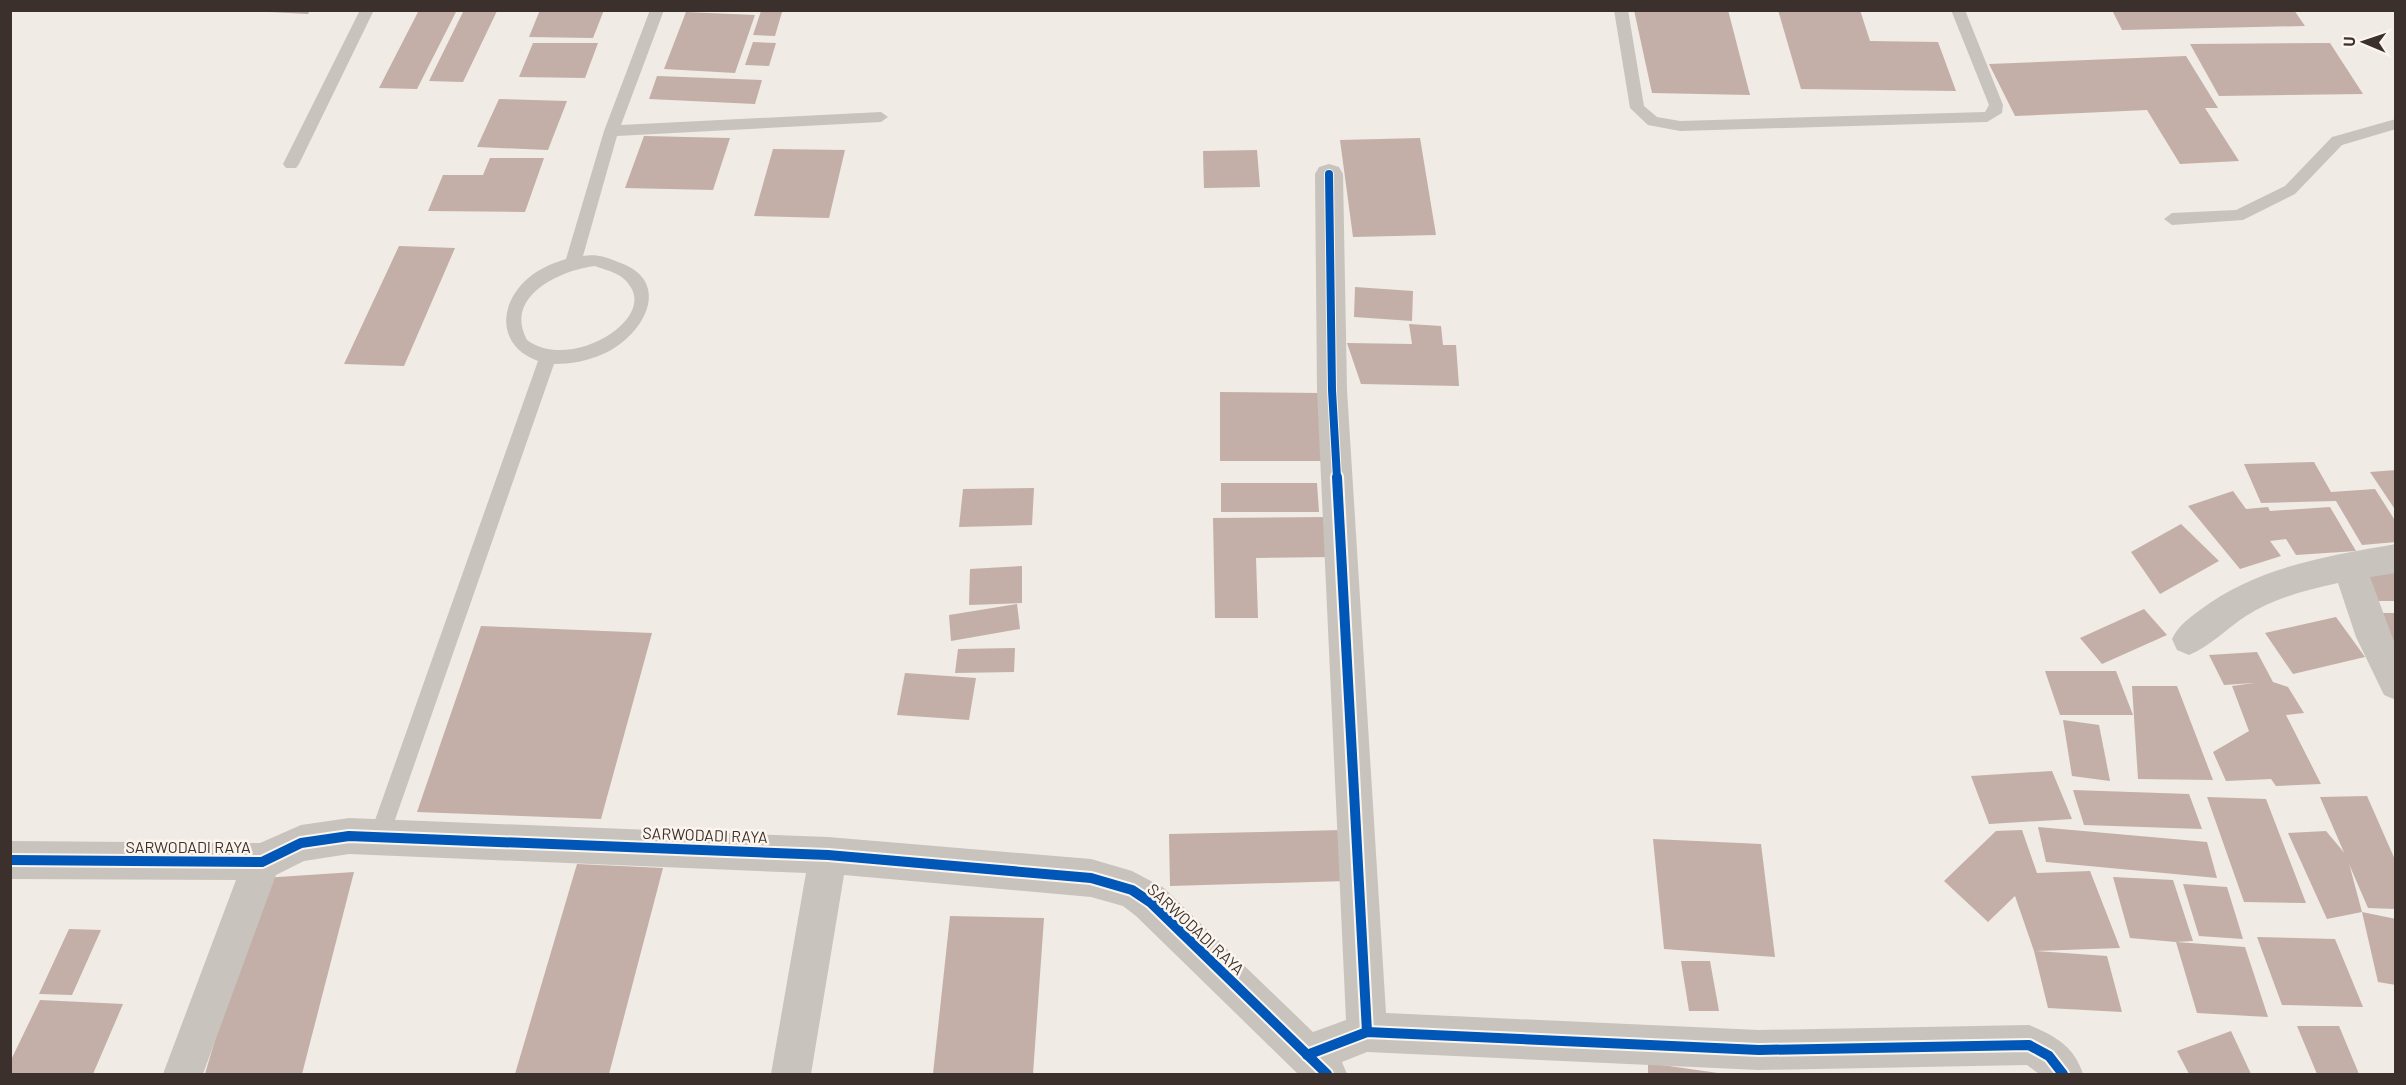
<svg xmlns="http://www.w3.org/2000/svg" width="2406" height="1085" viewBox="0 0 2406 1085" font-family="Barlow,sans-serif">
	<style>
		.building { fill: #c3afa7 }
		.lines { fill: none; stroke-linecap: round; stroke-linejoin: round }
		.service { fill: #c9c3be; fill-rule: evenodd }
		.minor { fill: #c9c3be; fill-rule: evenodd }
		.cycleway-far1-casing { stroke: #fbf5ee; stroke-width: 10 }
		.cycleway-casing { stroke: #fbf5ee; stroke-width: 14 }
		.cycleway-far1 { stroke: #0057b8; stroke-width: 8 }
		.cycleway { stroke: #0057b8; stroke-width: 10 }
		.labels { text-anchor: middle; stroke-width: 5; stroke-linejoin: round; paint-order: stroke }
		.street-label { font-size: 16px; fill: #3b302b; stroke: #fbf5ee }
	</style>
	<rect width="100%" height="100%" fill="#f0ebe5"/>
	<g class="building">
		<path d="M226 10H310L308 14Z"/>
		<path d="M419 10H457L417 89 379 88Z"/>
		<path d="M464 10 497 11 463 82 429 81Z"/>
		<path d="M540 10H604L593 38 529 37Z"/>
		<path d="M1634 10H1728L1750 95 1652 93Z"/>
		<path d="M1778 10H1860L1870 41 1938 42 1956 91 1801 89Z"/>
		<path d="M2112 10H2294L2305 26 2122 30Z"/>
		<path d="M761 11 782 12 775 36 753 35Z"/>
		<path d="M686 12 755 15 735 73 664 69Z"/>
		<path d="M753 42 776 43 769 66 745 65Z"/>
		<path d="M533 43H598L585 78 519 77Z"/>
		<path d="M2330 43 2363 94 2219 96 2190 44Z"/>
		<path d="M2186 56 2218 108H2205L2239 161 2180 164 2147 110 2015 116 1989 64Z"/>
		<path d="M657 76 762 80 755 104 649 99Z"/>
		<path d="M499 99 567 101 548 150 477 147Z"/>
		<path d="M644 136 730 138 713 190 625 188Z"/>
		<path d="M1420 138 1436 235 1353 237 1340 140Z"/>
		<path d="M773 149 845 150 829 218 754 216Z"/>
		<path d="M1257 150 1260 187 1204 188 1203 151Z"/>
		<path d="M490 158H544L525 212 428 211 443 175H483Z"/>
		<path d="M399 246 455 248 404 366 344 364Z"/>
		<path d="M1355 287 1413 291 1412 321 1354 317Z"/>
		<path d="M1409 324 1441 326 1443 345H1456L1459 386 1361 384 1347 343 1412 344Z"/>
		<path d="M1220 392 1321 393 1324 461H1220Z"/>
		<path d="M2314 462 2331 492 2375 489 2396 522V542L2362 545 2336 501 2261 503 2244 464Z"/>
		<path d="M2396 470V511L2370 472Z"/>
		<path d="M1221 483H1317L1319 512H1221Z"/>
		<path d="M1034 488 1032 525 959 527 963 489Z"/>
		<path d="M2233 491 2246 509 2268 507 2270 511 2330 507 2356 551 2296 555 2286 539 2270 541 2281 556 2240 569 2188 506Z"/>
		<path d="M1330 517 1332 557 1256 558 1258 618H1215L1213 518Z"/>
		<path d="M2181 524 2219 561 2160 594 2131 552Z"/>
		<path d="M1022 566V603L969 605 970 569Z"/>
		<path d="M2396 569V601H2373L2356 570Z"/>
		<path d="M1017 604 1020 629 951 641 949 615Z"/>
		<path d="M2144 609 2167 635 2102 664 2080 638Z"/>
		<path d="M2377 613H2396V644L2393 645Z"/>
		<path d="M2336 617 2365 657 2293 674 2265 633Z"/>
		<path d="M481 626 652 633 601 819 417 812Z"/>
		<path d="M1015 648 1014 672 955 673 958 649Z"/>
		<path d="M2257 652 2273 682 2288 687 2304 713 2286 715 2321 784 2276 786 2271 779 2226 781 2213 752 2249 731 2232 686 2254 683 2224 685 2209 655Z"/>
		<path d="M2045 671H2116L2133 715H2060Z"/>
		<path d="M905 673 976 678 969 720 897 715Z"/>
		<path d="M2132 686H2177L2213 780 2138 779Z"/>
		<path d="M2063 720 2099 725 2110 781 2072 776Z"/>
		<path d="M2052 771 2072 819 1989 824 1971 776Z"/>
		<path d="M2073 790 2189 794 2202 829 2084 825Z"/>
		<path d="M2367 796 2396 862V909L2368 908 2320 797Z"/>
		<path d="M2207 797 2266 799 2306 903 2244 902Z"/>
		<path d="M2038 827 2207 842 2217 878 2046 862Z"/>
		<path d="M1343 830 1347 881 1170 886 1169 834Z"/>
		<path d="M2022 830 2037 873 2090 871 2120 948 2036 951 2107 956 2122 1012 2048 1008 2034 951 2015 896 1988 922 1944 881 1996 831Z"/>
		<path d="M2326 831 2347 856 2362 912 2327 919 2288 833Z"/>
		<path d="M1653 839 1761 844 1775 957 1664 949Z"/>
		<path d="M577 864 663 868 609 1074H515Z"/>
		<path d="M354 872 302 1074H205L263 878Z"/>
		<path d="M2113 877 2173 880 2193 941 2176 942 2245 947 2268 1017 2197 1013 2176 942 2130 938Z"/>
		<path d="M2183 884 2227 887 2243 939 2199 936Z"/>
		<path d="M2362 912 2396 919V985L2378 982Z"/>
		<path d="M950 916 1044 918 1033 1074H933Z"/>
		<path d="M69 929 101 930 72 995 39 994Z"/>
		<path d="M2257 937 2335 939 2363 1007 2282 1005Z"/>
		<path d="M1681 961H1710L1719 1011H1689Z"/>
		<path d="M40 1000 123 1004 93 1074H10V1062Z"/>
		<path d="M2297 1026H2339L2359 1074H2317Z"/>
		<path d="M2231 1031 2251 1074H2189L2177 1051Z"/>
		<path d="M1648 1063 1718 1073V1074H1648Z"/>
	</g>
	<g class="lines">
		<g class="service">
			<path d="M360 10H374L299 164 296 168H286L283 164Z"/>
			<path d="M650 10H664L621 125 881 112 888 117 881 122 617 136 583 256C596 254 606 257 618 262 675 281 643 337 603 354 587 361 571 364 554 364L389 837 386 844 379 847 372 844 369 837 538 361C500 348 497 309 524 282 536 270 550 264 566 259L604 131ZM595 266C608 271 622 273 630 286 655 321 569 372 527 340 503 296 561 270 595 266Z"/>
			<path d="M1614 10H1628L1644 106 1657 117 1680 121 1985 112 1989 105 1951 10H1965L2003 105 2002 113 1987 122 1680 131 1648 125 1630 108Z"/>
			<path d="M2396 119V129L2342 145 2295 194 2243 220 2172 225 2164 219 2172 213 2236 210 2285 186 2332 137Z"/>
		</g>
		<g class="minor">
			<path d="M1329 164 1339 167 1343 174 1347 390 1386 1013 1759 1030 2029 1025C2055 1036 2074 1046 2083 1074H2039L2027 1065 1759 1070 1367 1052 1342 1062 1347 1074H1298L1136 916 1123 906 1091 897 844 875 811 1074H771L806 873 349 854 304 861 276 875 203 1074H163L236 880 10 879V841L260 843 301 825 349 818 828 837 1091 859 1132 871 1164 888 1313 1032 1346 1020 1317 390 1315 174 1319 167Z"/>
			<path d="M2396 544V573L2370 577 2396 647V700L2384 695 2356 637 2338 583C2306 590 2274 598 2246 616 2227 628 2211 646 2189 655L2177 650 2172 639C2178 626 2188 619 2200 610 2257 567 2327 556 2396 544Z"/>
		</g>
		<g class="cycleway-far1-casing">
			<path id="cycleway-far1" d="M1329 174 1332 390 1337 478"/>
		</g>
		<g class="cycleway-casing">
			<g id="cycleway">
				<path d="M1337 477 1367 1032"/>
				<path d="M10 860 262 862 301 843 349 836 828 855 1091 878 1132 890 1150 902 1327 1074"/>
				<path d="M1307 1055 1367 1032 1759 1050 2029 1045 2049 1056 2063 1074"/>
			</g>
		</g>
		<use href="#cycleway-far1" class="cycleway-far1"/>
		<use href="#cycleway" class="cycleway"/>
	</g>
	<g class="labels">
		<g class="street-label">
			<text transform="translate(705 835) rotate(2)" y="6">SARWODADI RAYA</text>
			<text x="188" y="853">SARWODADI RAYA</text>
			<text transform="translate(1196 929) rotate(43)" y="6">SARWODADI RAYA</text>
		</g>
	</g>
	<rect width="2406" height="1085" fill="none" stroke="#3b302b" stroke-width="24"/>
	<g transform="translate(2364 42) rotate(272)" stroke="#fbf5ee" stroke-width="4.5" paint-order="stroke">
	<path d="M0-4.5L10 22L0 15L-10 22Z" fill="#3b302b"/>
	<text y="-9" font-size="16" font-weight="bold" text-anchor="middle" fill="#3b302b">U</text>
	</g>
</svg>
